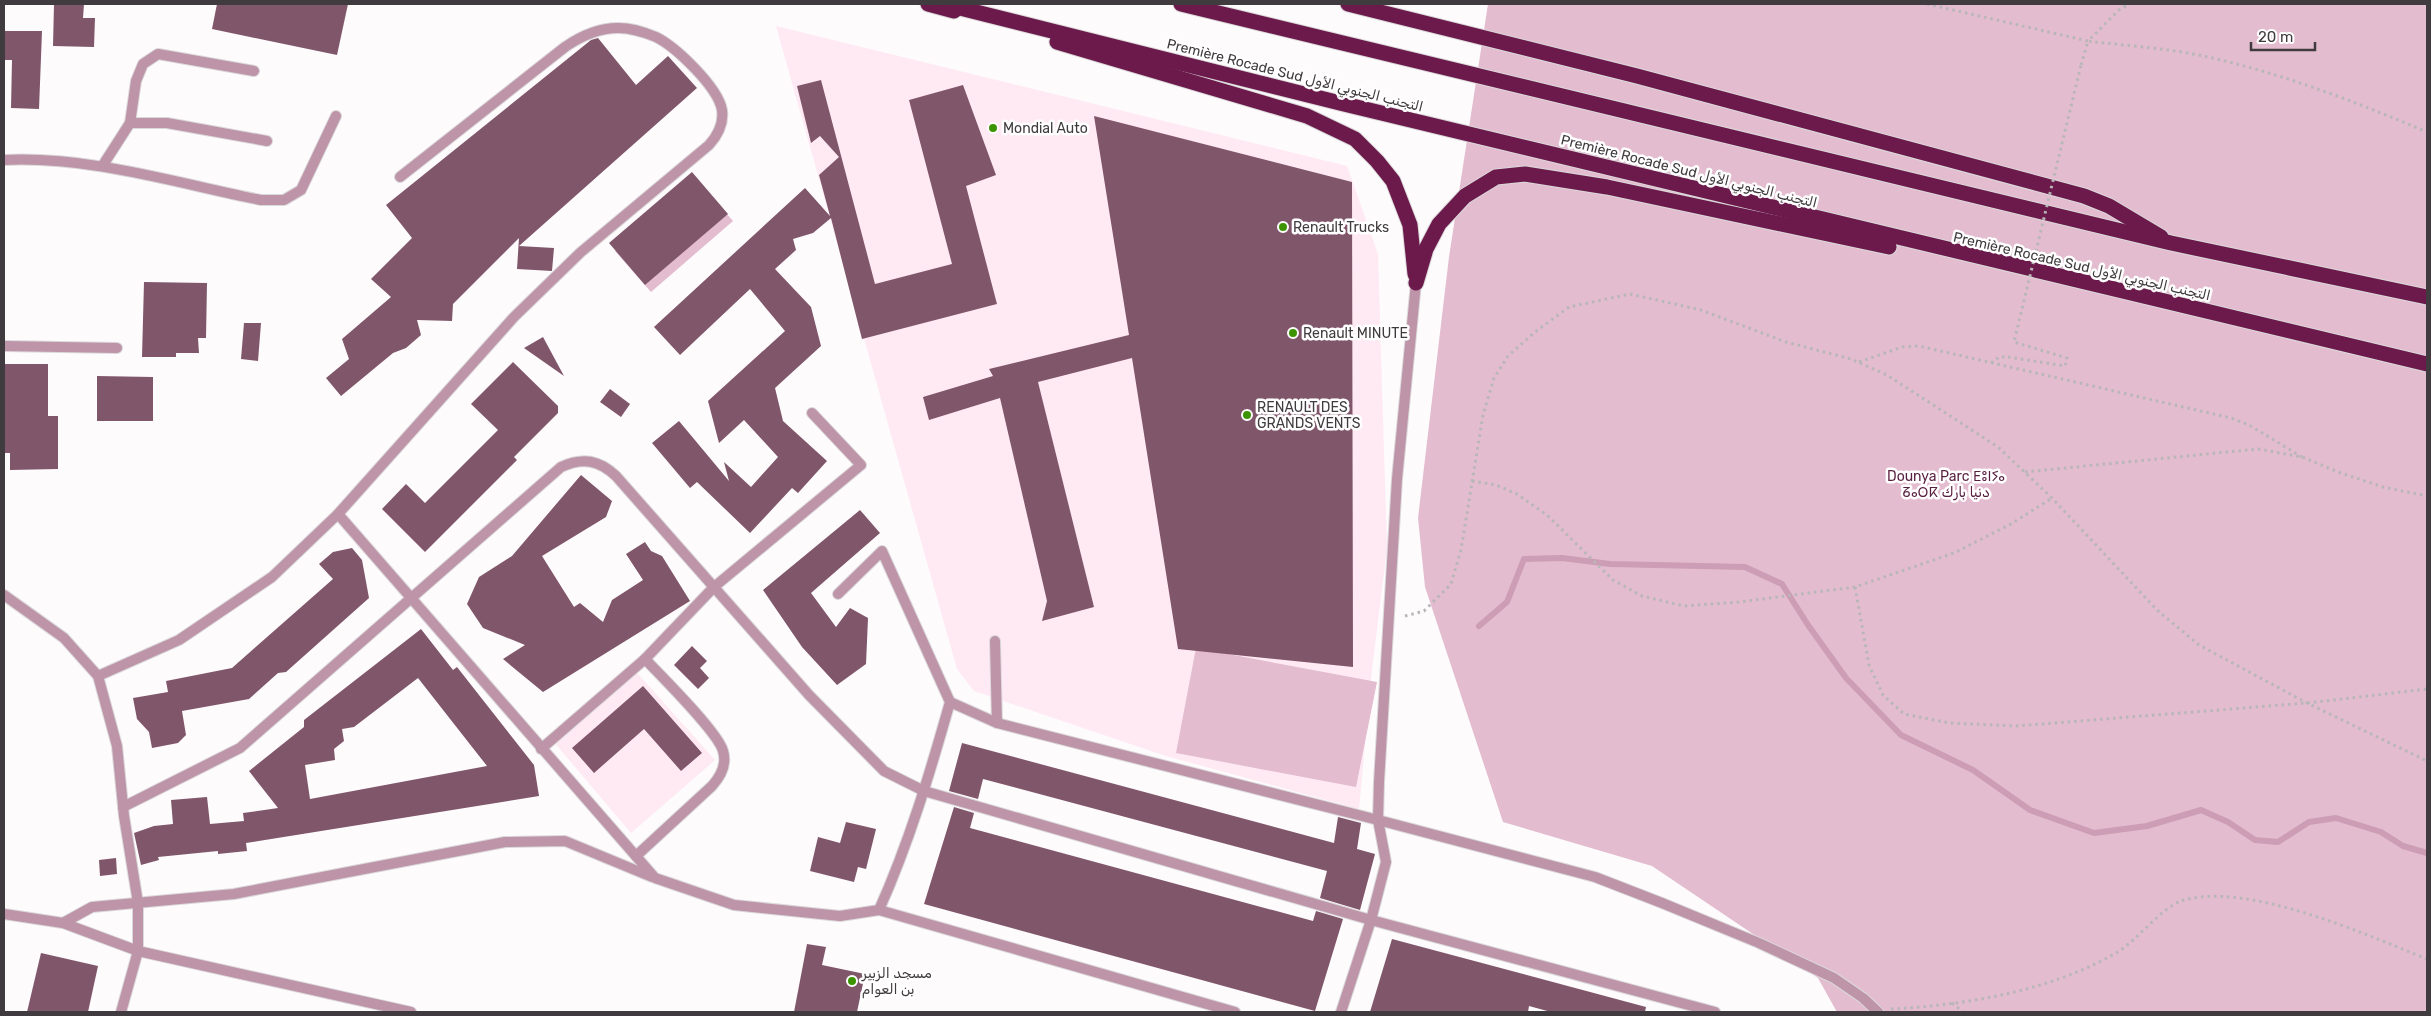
<svg xmlns="http://www.w3.org/2000/svg" width="2431" height="1016" viewBox="0 0 2431 1016" font-family="Rubik,'Noto Sans Arabic','Noto Sans Tifinagh',sans-serif">
	<style>
		.built { fill: #ffe9f3 }
		.green { fill: #e3bccf }
		.lines { fill: none; stroke-linecap: round; stroke-linejoin: round }
		.stream { stroke: #cc9db4; stroke-width: 6 }
		.building { fill: #80566b; fill-rule: evenodd }
		.lane-casing { stroke: #dbd8da; stroke-width: 12 }
		.street-casing { stroke: #dbd8da; stroke-width: 12 }
		.highway-casing { stroke: #dbd8da; stroke-width: 17 }
		.path { stroke: #b9b6b8; stroke-width: 3; stroke-dasharray: 2.5 4; stroke-linecap: butt }
		.lane { stroke: #bd94a8; stroke-width: 10 }
		.street { stroke: #bd94a8; stroke-width: 10 }
		.highway { stroke: #6b1a4b; stroke-width: 15 }
		.path-bridge { stroke: #b9b6b8; stroke-width: 3; stroke-dasharray: 2.5 4; stroke-linecap: butt }
		.poi-dot { fill: #3d9403; stroke: #fff; stroke-width: 2 }
		.labels { text-anchor: middle; stroke-width: 5; stroke-linejoin: round; paint-order: stroke }
		.street-label { font-size: 14px; fill: #403b3e; stroke: #fff }
		.poi-label { font-size: 14px; fill: #403b3e; stroke: #fff; text-anchor: start }
		.park-label { font-size: 14px; fill: #581f40; stroke: #fff }
	</style>
	<rect width="100%" height="100%" fill="#fdfbfc"/>
	<g class="built">
		<path d="M776 26 1347 166 1378 254 1387 548 1372 670 1359 809 1166 756 974 691 957 669Z"/>
		<path d="M637 673 715 760 631 833 554 742Z"/>
	</g>
	<g class="green">
		<path d="M1488 4H2427V1012H1837L1818 978 1652 866 1503 822 1425 587 1418 518 1449 257Z"/>
		<path d="M697 180 733 221 651 292 615 251Z"/>
		<path d="M1196 648 1377 682 1356 787 1176 753Z"/>
	</g>
	<g class="lines">
		<path class="stream" d="M1479 626 1507 602 1524 559 1562 558 1610 564 1745 567 1782 584 1808 625 1846 678 1901 735 1973 770 2030 810 2094 833 2147 826 2201 810 2228 822 2255 840 2278 842 2309 822 2336 818 2381 832 2403 846 2427 853"/>
	</g>
	<g class="building">
		<path d="M54 4H84L83 18H95L94 47 53 46Z"/>
		<path d="M217 4H348L337 55 212 29Z"/>
		<path d="M4 31H42L39 109 11 108 12 60H4Z"/>
		<path d="M598 38 636 85 668 56 697 88 519 246 554 248 552 271 517 269 519 238 453 304 452 321 417 320 421 335 406 348 393 353 341 396 326 378 349 359 342 339 391 297 371 279 412 238 386 205 591 40Z"/>
		<path d="M821 80 875 284 952 264 909 100 963 85 996 175 966 186 997 304 862 339 831 218 813 233 793 239 796 250 775 269 811 307 821 346 775 388 783 421 827 461 798 493 792 488 750 533 697 482 690 488 652 443 679 421 729 481 724 462 751 487 778 457 744 420 719 443 708 401 785 331 750 289 680 355 654 327 805 188 830 216 819 175 839 157 820 136 811 143 797 86Z"/>
		<path d="M1094 116 1352 182 1353 667 1178 649 1132 358 1038 382 1094 607 1042 621 1047 601 1000 398 929 420 923 397 993 376 989 369 1129 335Z"/>
		<path d="M692 172 728 214 645 285 609 243Z"/>
		<path d="M144 282 207 283 206 338H198L199 353H176V357H142Z"/>
		<path d="M244 323H261L258 361 241 359Z"/>
		<path d="M543 337 564 376 524 348Z"/>
		<path d="M513 362 558 406V413L514 457 517 460 425 552 382 509 406 484 425 503 498 430 471 404Z"/>
		<path d="M4 364H48V416H58V469L10 470V453H4Z"/>
		<path d="M97 376 153 377V421H97Z"/>
		<path d="M610 389 630 404 621 417 600 402Z"/>
		<path d="M581 475 612 501 606 517 542 556 574 607 580 603 603 622 612 600 643 580 626 554 645 542 651 551 662 556 690 601 543 692 503 659 525 645 483 628 467 604 479 577 512 556Z"/>
		<path d="M860 510 880 533 811 593 836 627 850 608 868 618 866 664 837 685 802 647 763 590Z"/>
		<path d="M352 548 362 560 369 598 286 672 278 673 249 699 182 711 186 735 178 743 152 748 149 732 137 719 133 698 168 692 166 681 232 668 333 579 319 564 333 552Z"/>
		<path d="M421 629 453 670 457 667 534 765 539 796 246 843 247 851 218 854V851L158 857 159 860 141 865 134 833 154 826 173 824 171 800 207 797 210 824 244 821 243 813 278 808 249 771 304 727V720ZM418 678 487 766 310 799 305 765 335 760 334 749 344 741 342 729 354 727Z"/>
		<path d="M692 646 707 661 700 668 709 678 698 689 674 665Z"/>
		<path d="M643 686 702 753 681 771 644 729 594 773 572 748Z"/>
		<path d="M962 743 1334 843 1338 817 1361 823 1357 849 1375 854 1360 910 1320 898 1327 871 983 779 978 799 949 791Z"/>
		<path d="M954 807 974 813 970 828 1313 921 1316 911 1343 919 1315 1011 924 904Z"/>
		<path d="M846 822 876 829 866 869 858 867 854 882 810 871 818 837 840 843Z"/>
		<path d="M116 858 117 874 100 876 99 860Z"/>
		<path d="M1392 939 1646 1007 1645 1012H1551L1529 1006 1528 1012H1370Z"/>
		<path d="M807 944 826 947 822 965 865 974 857 1012H794Z"/>
		<path d="M41 953 98 966 88 1012H27Z"/>
	</g>
	<g class="lines">
		<g class="lane-casing">
			<g id="lane">
				<path d="M130 123 136 81 143 64 158 54 254 71"/>
				<path d="M4 160C91 156 176 183 261 200H284L301 190 336 116"/>
				<path d="M103 165 130 123H167L267 141"/>
				<path d="M4 346 117 348"/>
				<path d="M1378 820 1595 877 1662 903 1759 943 1834 978 1863 998 1878 1012"/>
			</g>
		</g>
		<g class="street-casing">
			<g id="street">
				<path d="M338 514 655 878 734 905 840 916 879 910C909 843 930 773 950 702L882 551 838 594"/>
				<path d="M4 595 64 638 98 676 117 746 124 816 138 903V951L121 1012"/>
				<path d="M995 641 997 723"/>
				<path d="M98 676 179 640 272 577 338 514 514 317 581 252 709 145C718 135 724 124 722 110 718 87 676 47 656 37 644 32 631 28 618 28 598 28 581 36 565 47L400 177"/>
				<path d="M950 702 997 723 1378 820"/>
				<path d="M541 749 645 659 714 587 861 465 812 413"/>
				<path d="M123 807 240 748 561 467C583 457 599 460 616 476L809 695 884 771 924 791 1371 920 1715 1012"/>
				<path d="M636 856 712 786C721 776 727 764 723 751 718 732 661 676 645 659"/>
				<path d="M879 910 1235 1012"/>
				<path d="M4 914 63 923 138 951 411 1012"/>
				<path d="M63 923 92 907 234 894 505 842 565 841 652 877"/>
				<path d="M1341 1012 1371 920 1386 862 1378 820 1379 782 1397 479 1416 283"/>
			</g>
		</g>
		<g class="highway-casing">
			<g id="highway">
				<path d="M928 4 954 11"/>
				<path d="M944 4 1344 104 2427 364"/>
				<path d="M1181 4 2171 243 2427 297"/>
				<path d="M1348 4 1637 76 2084 196 2109 206 2161 237"/>
				<path d="M1057 42 1307 116 1355 139 1377 161 1393 181 1410 225 1415 274"/>
				<path d="M1416 283 1426 249 1439 224 1465 196 1496 177 1525 174 1607 187 1889 247"/>
			</g>
		</g>
		<g class="path">
			<path d="M1927 4 2088 41 2119 10 2129 4"/>
			<path d="M2081 65 2088 41C2127 46 2169 48 2208 57 2284 74 2356 102 2427 132"/>
			<path d="M1859 362 1902 347 1919 346 2231 418 2249 425 2302 457"/>
			<path d="M1991 363 1999 357H2008"/>
			<path d="M2025 472 2258 449 2302 457 2338 472 2383 487 2427 496"/>
			<path d="M1472 481 1496 485 1517 494 1547 515 1613 580 1642 596 1684 606 1739 602 1855 587 1954 553 2011 524 2052 498"/>
			<path d="M1855 587 1869 665 1883 695 1904 714 1949 723 2016 726 2307 703 2427 689"/>
			<path d="M1405 616 1424 611 1451 584 1461 550 1483 415 1494 378 1508 356 1535 332 1569 307 1630 294 1701 310 1786 342 1851 359 1887 375 1998 447 2052 498 2157 610 2199 645 2307 703 2427 761"/>
			<path d="M1952 1003 1963 1012"/>
			<path d="M1891 1009C1966 1005 2050 991 2116 953 2137 941 2161 908 2181 901 2245 880 2367 935 2427 959"/>
		</g>
		<use href="#lane" class="lane"/>
		<use href="#street" class="street"/>
		<use href="#highway" class="highway"/>
		<path class="path-bridge" d="M2008 357 2065 366 2067 358 2014 342 2081 65"/>
	</g>
	<g class="poi-dot">
		<circle cx="993" cy="128" r="5"/>
		<circle cx="1283" cy="227" r="5"/>
		<circle cx="1293" cy="333" r="5"/>
		<circle cx="1247" cy="415" r="5"/>
		<circle cx="852" cy="981" r="5"/>
	</g>
	<g class="labels">
		<g class="street-label">
			<text transform="translate(1295 75) rotate(14)" y="5">Première Rocade Sud التجنب الجنوبي الأول</text>
			<text transform="translate(1689 171) rotate(14)" y="5">Première Rocade Sud التجنب الجنوبي الأول</text>
			<text transform="translate(2082 266) rotate(13)" y="5">Première Rocade Sud التجنب الجنوبي الأول</text>
		</g>
		<g class="poi-label">
			<text x="1003" y="133">Mondial Auto</text>
			<text x="1293" y="232">Renault Trucks</text>
			<text x="1303" y="338">Renault MINUTE</text>
			<text x="1257" y="412">RENAULT DES<tspan x="1257" dy="16">GRANDS VENTS</tspan></text>
			<text x="862" y="978">مسجد الزبير<tspan x="862" dy="16">بن العوام</tspan></text>
		</g>
		<g class="park-label">
			<text x="1946" y="481">Dounya Parc ⴹⵓⵏⵢⴰ<tspan x="1946" dy="16">ⵒⴰⵔⴽ دنيا بارك</tspan></text>
		</g>
	</g>
	<rect width="2431" height="1016" fill="none" stroke="#403b3e" stroke-width="10"/>
	<path d="M2251 42v8h64v-8" fill="none" stroke="#403b3e" stroke-width="2.5"/>
	<text x="2258" y="42" font-size="15" fill="#403b3e" stroke="#ffffff" stroke-width="4" paint-order="stroke">20 m</text>
</svg>
